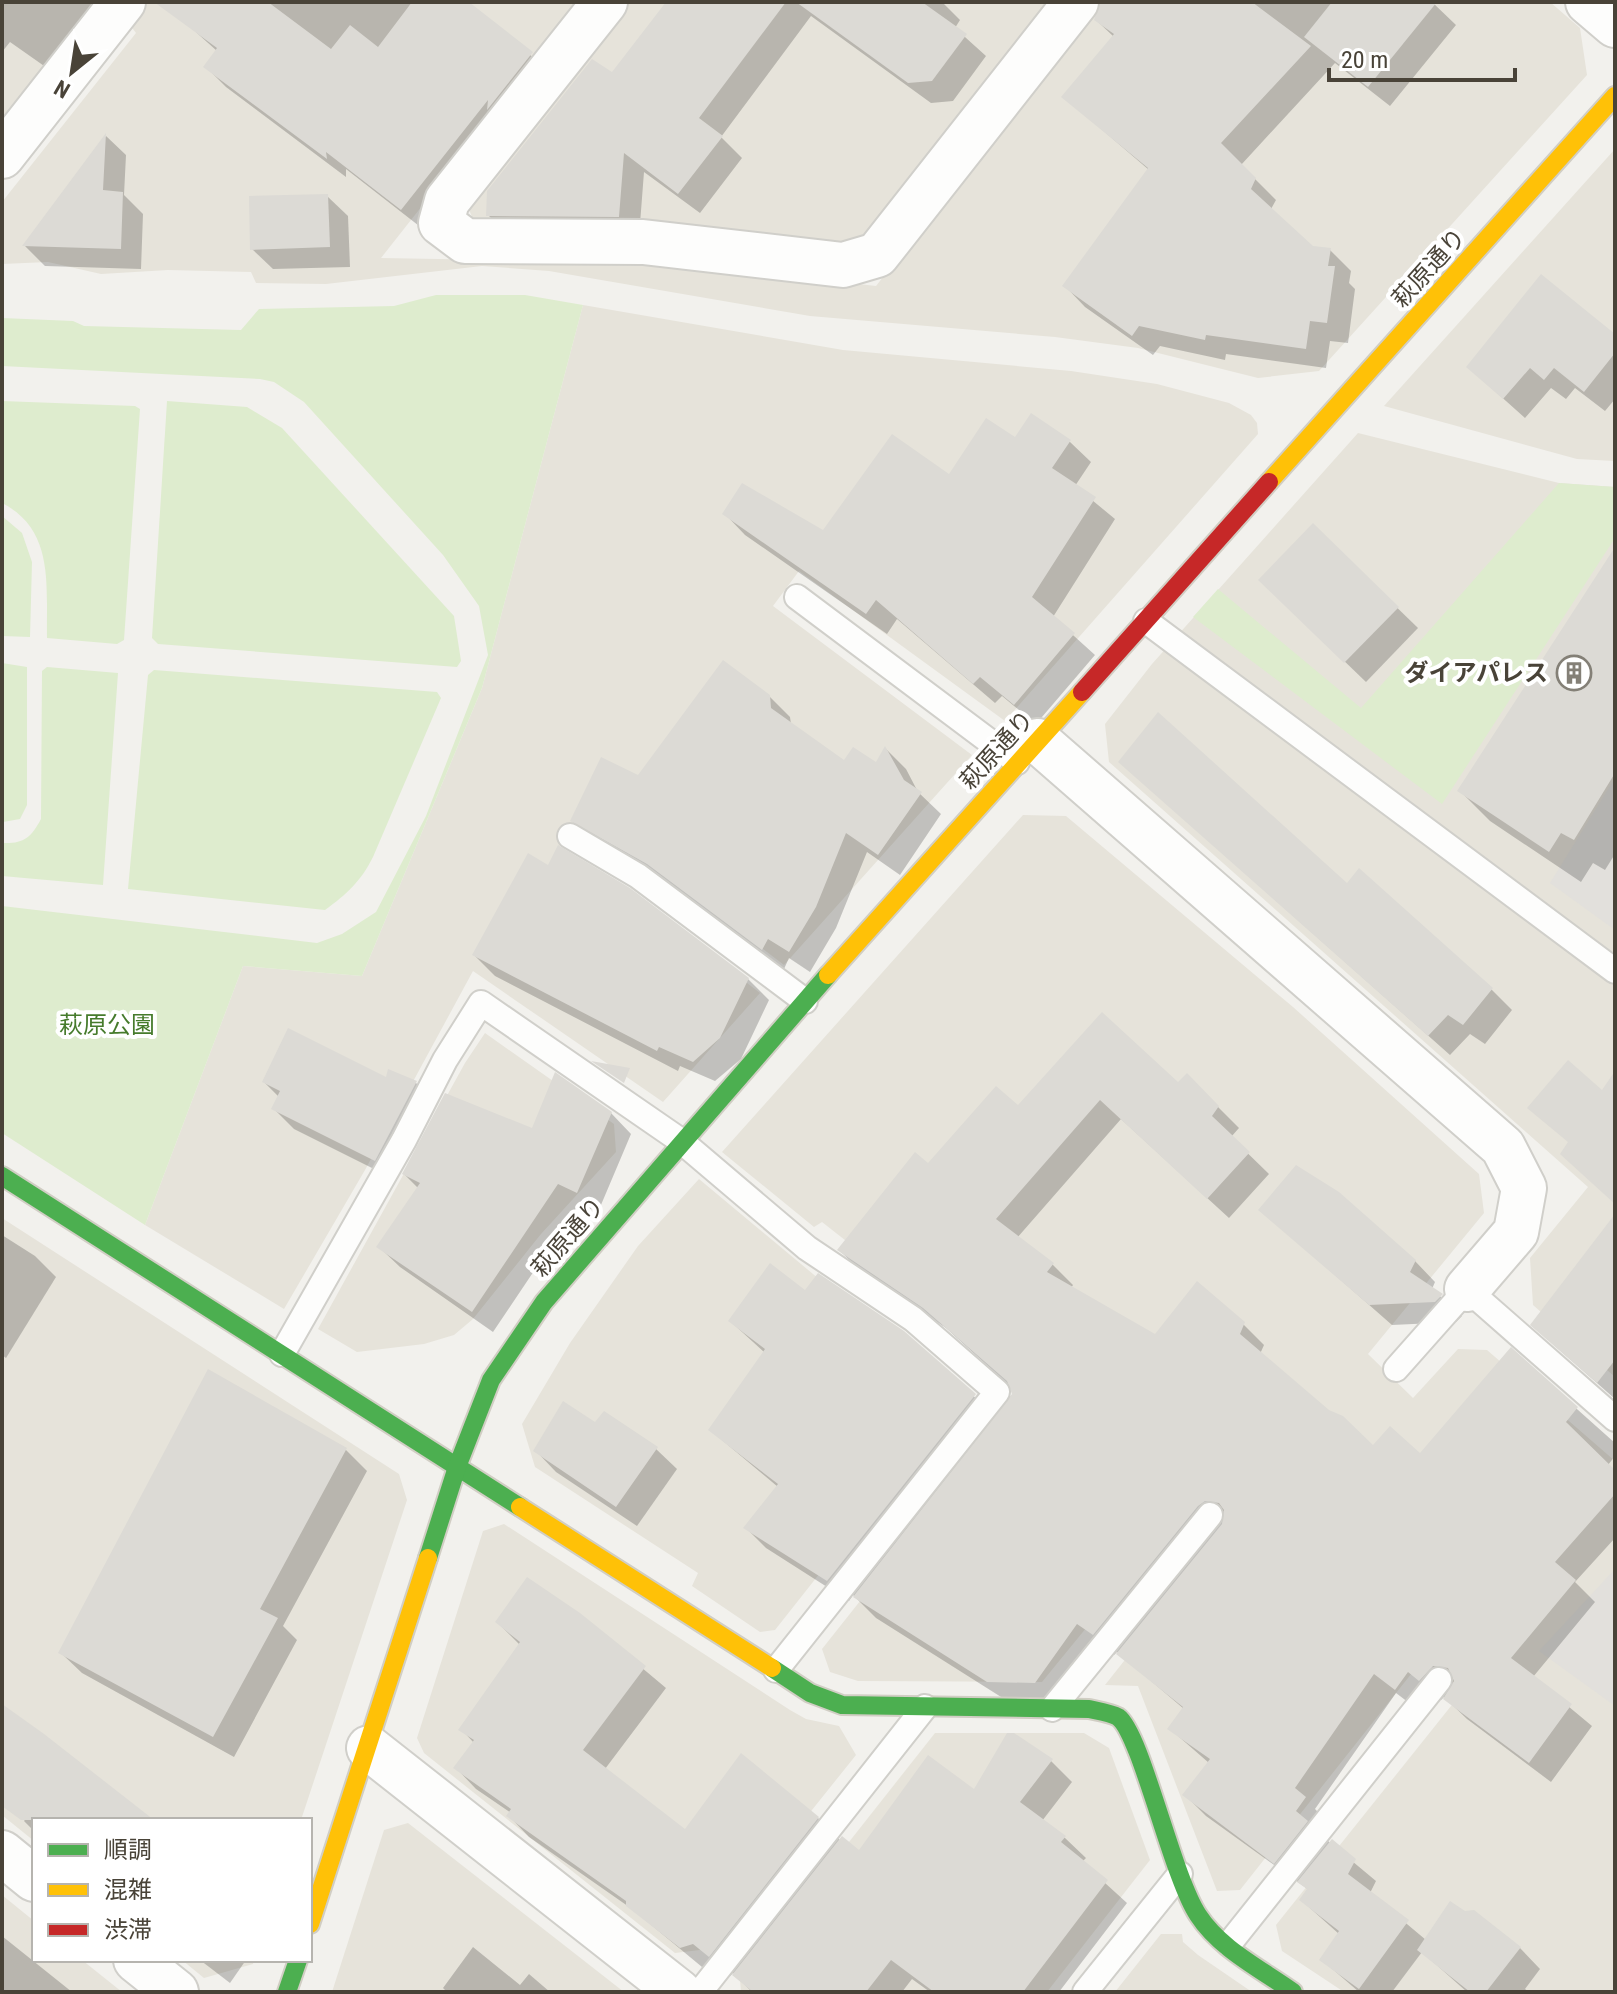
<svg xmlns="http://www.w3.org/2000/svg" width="1617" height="1994" viewBox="0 0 1617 1994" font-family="'Roboto Condensed','Noto Sans JP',sans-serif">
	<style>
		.residential { fill: #e6e3da }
		.green { fill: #deecce }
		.parking { fill: #e2e0dc }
		.shadow { fill: #0003 }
		.building { fill: #dcdad5 }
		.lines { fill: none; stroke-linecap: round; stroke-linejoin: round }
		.lane-casing { stroke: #d0cfca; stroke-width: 28 }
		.street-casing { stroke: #d0cfca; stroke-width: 48 }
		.fast-casing { stroke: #d1cec4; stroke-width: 22 }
		.slow-casing { stroke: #d1cec4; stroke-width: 22 }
		.jam-casing { stroke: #d1cec4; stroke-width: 22 }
		.lane { stroke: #fdfdfc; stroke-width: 24 }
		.street { stroke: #fdfdfc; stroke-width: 44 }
		.fast { stroke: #4caf50; stroke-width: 18 }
		.slow { stroke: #ffc107; stroke-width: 18 }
		.jam { stroke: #c62828; stroke-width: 18 }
		.labels { text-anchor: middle; stroke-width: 8; stroke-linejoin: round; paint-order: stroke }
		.street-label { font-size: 24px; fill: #494338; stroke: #fff }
		.poi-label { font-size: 24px; font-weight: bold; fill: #494338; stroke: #fff; text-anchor: end }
		.park-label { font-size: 24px; fill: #467b2c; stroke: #fff }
	</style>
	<rect width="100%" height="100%" fill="#f2f1ed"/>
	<g class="residential">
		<path d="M2 2H99L2 125Z"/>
		<path d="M148 2H583L381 258 676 263 876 286 1099 2H1550L1580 28 1587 75 1319 371 1258 378 1138 348 1055 337 810 316 549 271 482 266 326 284 256 283 251 272 168 270 101 274 48 262 2 264V202L136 33 130 25Z"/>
		<path d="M627 2H1056L870 239 842 248 476 226 467 205Z"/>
		<path d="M1615 149V461L1577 459 1384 406Z"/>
		<path d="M583 305 843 350 1071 371 1157 384 1229 403 1251 415 1257 423 1258 434 1005 721 799 571 773 606 972 755 784 965 648 861 576 819 559 848 634 895 760 993 663 1102 473 971 365 1170 284 1309 145 1225 243 966 362 976 482 688Z"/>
		<path d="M1358 433 1559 483 1615 487V1377L1533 1305 1530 1258 1588 1187 1109 762 1105 724 1152 664Z"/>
		<path d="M1023 815 1066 816 1293 1007 1479 1174 1484 1213 1368 1354 1413 1398 1458 1349 1487 1350 1615 1461V1992H1344L1282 1951 1276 1925 1463 1691 1423 1659 1240 1890 1217 1891 1138 1686 1105 1685 1235 1521 1199 1490 1042 1682 858 1681 830 1672 822 1649 1037 1378 920 1299 822 1222 814 1227 722 1152Z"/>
		<path d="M485 1033 614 1124 616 1152 541 1234 473 1319 454 1335 424 1344 357 1352 318 1329 465 1063Z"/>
		<path d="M699 1179 885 1334 967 1387 775 1630 760 1632 692 1586 698 1573 535 1467 522 1424 570 1343 638 1246Z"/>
		<path d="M2 1218 399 1474 407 1500 301 1820H34V1841L2 1815Z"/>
		<path d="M504 1524 790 1710 806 1719 839 1726 856 1755 700 1950 675 1953 424 1753 417 1738 483 1531Z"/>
		<path d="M935 1733H1084L1109 1748 1150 1860 1047 1992H741L740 1980Z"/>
		<path d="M408 1823 624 1992H332L384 1830Z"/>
		<path d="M2 1895 34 1921V1960H82L122 1992H2Z"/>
		<path d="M1161 1934H1182L1183 1942 1198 1955 1252 1992H1115Z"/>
		<path d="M182 1960H254L253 1964 204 1978Z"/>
	</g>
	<g class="green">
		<path d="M436 295H525L583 305 482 688 362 976 243 966 145 1225 2 1133V906L317 943 342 934 376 912 426 816 488 655 479 606 443 555 304 402 274 382 260 379 2 366V318L73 321 84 326 241 330 259 309 394 306Z"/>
		<path d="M2 401 135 406 140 409 124 640 117 644 47 638C46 586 55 530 2 503Z"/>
		<path d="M167 401 247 407 282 428 454 616 461 661 457 667 158 644 152 638Z"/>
		<path d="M1559 483 1615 487V538L1442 804 1193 617 1218 589 1361 708Z"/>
		<path d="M2 516 22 533 32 562 30 637 2 636Z"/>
		<path d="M2 663 27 667V805L20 819 3 822Z"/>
		<path d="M47 667 118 673 103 885 2 876V843C23 844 31 838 41 819L42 671Z"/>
		<path d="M154 670 437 692 441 698 373 857C361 881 347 894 325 910L128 889 148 675Z"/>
	</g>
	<g class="parking">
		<path d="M1615 778V930L1550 883Z"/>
		<path d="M1615 1569V1706L1539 1651Z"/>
	</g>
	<g class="shadow">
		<path d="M2 2H101L47 68 10 42 2 52Z"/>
		<path d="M205 2H466L553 74 423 229 346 169V177L226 87 206 67 217 51 188 25Z"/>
		<path d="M668 2H942L960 20 955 28 986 56 953 101 931 103 811 16 721 137 742 158 700 213 644 172 639 237 509 236 488 215 613 75Z"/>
		<path d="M1109 2H1432L1456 25 1390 106 1335 63 1241 165 1276 200 1271 209 1312 248 1330 250 1351 271 1349 283 1355 289 1348 343 1330 341 1326 368 1226 354 1225 360 1160 346 1153 355 1085 307 1065 286 1149 170 1064 97 1114 37 1096 20Z"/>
		<path d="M106 136 126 155 124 195 143 214 141 269 45 266 25 246Z"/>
		<path d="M327 196 348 216 350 267 273 269 252 249Z"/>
		<path d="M1615 337V399L1605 411 1575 388 1566 399 1551 388 1525 418 1468 367Z"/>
		<path d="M1031 416 1070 442 1091 462 1075 486 1115 519 1053 617 1095 655 1036 724 1002 696 995 703 897 619 887 634 745 535 725 514 824 533 950 477 1015 440Z"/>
		<path d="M1313 526 1418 628 1366 682 1281 600Z"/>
		<path d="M1615 576V854L1605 870 1593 863 1581 882 1490 821 1459 790Z"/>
		<path d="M769 696 790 717 791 724 845 763 876 765 886 749 906 769 918 792 941 814 900 875 867 852 836 928 810 972 789 958 784 969 670 884 593 841 572 821Z"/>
		<path d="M1120 762 1347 886 1491 989 1512 1010 1485 1044 1470 1034 1450 1055Z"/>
		<path d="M474 955 748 979 769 1000 741 1059 715 1081 680 1066 678 1071 495 976Z"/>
		<path d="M389 1072 416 1083 437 1103 396 1180 294 1129 273 1108 279 1097 264 1082 388 1080Z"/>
		<path d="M1187 1076 1239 1128 1231 1137 1269 1174 1229 1218 1121 1119 1017 1238 1052 1264 1073 1285 1071 1288 1155 1337 1243 1324 1264 1345 1260 1354 1374 1448 1420 1456 1511 1350 1615 1443V1456L1608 1465 1615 1472V1538L1575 1582 1595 1602 1533 1677 1592 1726 1551 1782 1467 1719 1444 1697 1441 1700 1430 1691 1417 1709 1396 1693 1315 1809 1325 1819 1316 1831 1376 1881 1370 1893 1426 1940 1520 1948 1540 1969 1525 1989 1529 1992H1467L1422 1952 1392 1992H1359L1322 1960 1339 1934 1301 1900 1309 1890 1206 1816 1185 1795 1209 1763 1170 1729 1184 1709 1117 1652 1114 1655 1099 1643 1056 1703 1009 1702 876 1618 853 1595 849 1601 766 1548 746 1528 778 1487 710 1430 765 1353 730 1321 805 1292 903 1333 998 1418 1011 1402 1013 1389 946 1328 860 1270 839 1250 928 1165 1018 1108 1178 1085Z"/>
		<path d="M611 1113 631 1134 598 1212 579 1204 493 1332 400 1267 379 1247 419 1189 404 1174 534 1131Z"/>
		<path d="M1261 1210 1415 1261 1435 1282 1432 1289 1462 1316 1456 1322 1392 1325Z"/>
		<path d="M1615 1217V1399L1554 1345Z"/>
		<path d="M2 1235 35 1256 56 1277 6 1358 2 1355Z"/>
		<path d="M209 1372 346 1450 367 1471 283 1626 297 1640 234 1757 82 1673 61 1653Z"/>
		<path d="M595 1424 656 1449 677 1469 637 1526 556 1472 536 1451Z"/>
		<path d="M579 1615 666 1688 605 1769 685 1831 818 1818 841 1841 860 1853 975 1792 1051 1761 1072 1782 1042 1821 1065 1838 1086 1858 1082 1862 1127 1903 1059 1992H930L912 1979 902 1992H752L733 1973 730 1976 715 1964 702 1967 632 1909 529 1837 509 1816 511 1813 476 1789 456 1768 474 1743 461 1729 520 1645 497 1622Z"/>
		<path d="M2 1708 150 1820H34V1831L24 1821 37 1804 2 1780Z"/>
		<path d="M2 1936 72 1992H2Z"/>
		<path d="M473 1947 520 1985 529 1974 550 1992H447L443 1988Z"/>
		<path d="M200 1960H246L230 1983Z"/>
	</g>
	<g class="building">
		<path d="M154 2H268L331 49 350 25 378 47 412 2H469L533 52 487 110 488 100 401 210 326 152 327 159 203 67 217 48Z"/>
		<path d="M666 2H786L699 118 723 136 678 194 624 153 619 217 486 216 487 191 592 59 612 72Z"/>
		<path d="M796 2H922L967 34 932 81 908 83Z"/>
		<path d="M1100 2H1252L1311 46 1221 143 1256 178 1251 189 1313 246 1331 248 1328 266H1335L1327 323 1310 321 1306 349 1206 335 1205 340 1139 326 1132 336 1062 286 1148 168 1061 97 1114 34 1094 20Z"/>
		<path d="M1332 2H1437L1368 87 1304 37Z"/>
		<path d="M106 133 103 190 123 192 121 249 22 246Z"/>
		<path d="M328 194 330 247 250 250 249 196Z"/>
		<path d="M1541 274 1615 334V353L1584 392 1554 368 1544 380 1530 368 1503 399 1466 367Z"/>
		<path d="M1031 413 1071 440 1052 468 1096 497 1032 597 1075 633 1014 705 980 677 973 684 876 600 866 614 722 514 742 483 823 530 892 434 949 474 986 418 1015 437Z"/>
		<path d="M1313 523 1399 607 1344 663 1258 580Z"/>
		<path d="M1615 547V773L1574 840 1561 833 1549 852 1457 791Z"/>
		<path d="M723 660 770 695 771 708 844 760 853 747 876 762 885 746 904 780 922 792 878 855 846 833 816 907 789 952 768 939 762 950 647 864 570 821 601 757 638 775Z"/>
		<path d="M1158 712 1347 883 1359 868 1493 988 1463 1025 1448 1015 1428 1036 1118 762Z"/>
		<path d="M558 845 630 888 749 978 720 1038 693 1062 659 1047 657 1051 472 955 528 853 548 865Z"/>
		<path d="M1102 1012 1178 1082 1187 1073 1219 1106 1212 1116 1250 1152 1207 1199 1100 1100 996 1219 1054 1263 1047 1272 1155 1334 1197 1281 1245 1322 1240 1334 1329 1410 1343 1416 1373 1445 1390 1426 1420 1453 1511 1347 1578 1407 1566 1422 1615 1470V1494L1555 1562 1576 1580 1511 1658 1572 1704 1529 1763 1443 1699 1454 1681 1448 1668 1433 1666 1419 1681 1408 1672 1395 1690 1374 1674 1295 1788 1306 1797 1296 1811 1308 1821 1274 1864 1182 1795 1210 1759 1167 1729 1183 1707 1116 1654 1222 1524 1224 1510 1219 1503 1205 1501 1198 1506 1093 1635 1077 1624 1035 1683 987 1682 853 1597 1012 1394 1007 1381 923 1308 837 1250 915 1152 928 1163 996 1086 1018 1105Z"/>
		<path d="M288 1028 386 1077 388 1069 417 1081 375 1161 271 1109 280 1091 262 1082Z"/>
		<path d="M1568 1060 1602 1090 1615 1071V1204L1560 1154 1568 1142 1527 1108Z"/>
		<path d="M591 1061 630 1068 624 1083Z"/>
		<path d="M555 1072 612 1112 577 1193 558 1184 472 1312 376 1247 420 1183 402 1174 445 1093 532 1128Z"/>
		<path d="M1296 1165 1339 1192 1416 1260 1410 1272 1443 1294 1435 1302 1369 1305 1258 1210Z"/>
		<path d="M1615 1214V1360L1597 1383 1530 1325Z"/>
		<path d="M770 1263 805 1290 818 1273 904 1331 976 1394 827 1581 743 1528 778 1484 708 1430 765 1349 728 1321Z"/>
		<path d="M208 1369 347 1448 260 1609 278 1618 213 1737 58 1653Z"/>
		<path d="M563 1401 595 1422 604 1411 658 1447 616 1507 533 1451Z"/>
		<path d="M527 1577 580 1613 646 1666 583 1750 685 1829 741 1753 819 1817 709 1957 693 1944 680 1948 626 1906V1901L506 1816 511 1809 453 1768 474 1740 458 1730 520 1642 495 1622Z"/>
		<path d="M2 1704 44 1734 154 1820H21L2 1806Z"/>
		<path d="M1007 1733H1014L1053 1759 1020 1802 1066 1836 1061 1842 1108 1880 1023 1992H934L891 1960 866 1992H753L732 1975 842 1836 859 1850 928 1755 974 1789Z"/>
		<path d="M1332 1839 1356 1859 1348 1874 1409 1920 1359 1989 1319 1960 1339 1931 1299 1900 1307 1889 1297 1882Z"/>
		<path d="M1450 1901 1465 1911 1474 1910 1521 1947 1486 1992H1470L1417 1950Z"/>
	</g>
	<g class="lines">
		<g class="lane-casing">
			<g id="lane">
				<path d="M797 597 1017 762"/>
				<path d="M1146 621 1615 971"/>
				<path d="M570 836 638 876 805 1001"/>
				<path d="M282 1354 404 1140 445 1060 481 1003 681 1141 807 1248 913 1319 997 1392 776 1670"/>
				<path d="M1396 1369 1467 1289 1615 1419"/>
				<path d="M1052 1709 1210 1515"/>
				<path d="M1229 1944 1439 1680"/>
				<path d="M700 1992 925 1707"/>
				<path d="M1085 1992 1180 1874"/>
			</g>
		</g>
		<g class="street-casing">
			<g id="street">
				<path d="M605 2 447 201 441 223 465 241 643 242 843 265 877 255 1076 2"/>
				<path d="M1588 2 1615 25"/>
				<path d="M2 156 123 2"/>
				<path d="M1038 741 1503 1147 1524 1188 1516 1232 1467 1289"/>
				<path d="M369 1748 679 1992"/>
				<path d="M2 1853 34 1879"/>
				<path d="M136 1960 176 1992"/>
			</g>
		</g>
		<g class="fast-casing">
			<g id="fast">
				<path d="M2 1176 520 1507"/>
				<path d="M428 1558 457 1467 491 1380 544 1302 828 975"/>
				<path d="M772 1668 810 1693 842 1705 1089 1709C1098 1711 1111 1713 1118 1717 1141 1733 1172 1876 1198 1915 1220 1949 1261 1969 1293 1992"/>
				<path d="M287 1992 298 1960"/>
			</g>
		</g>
		<g class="slow-casing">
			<g id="slow">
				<path d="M1269 482 1615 96"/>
				<path d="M828 975 1082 692"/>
				<path d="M520 1507 772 1668"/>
				<path d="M310 1924 428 1558"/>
			</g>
		</g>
		<g class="jam-casing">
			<path id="jam" d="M1082 692 1269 482"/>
		</g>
		<use href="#lane" class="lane"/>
		<use href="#street" class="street"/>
		<use href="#fast" class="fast"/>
		<use href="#slow" class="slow"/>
		<use href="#jam" class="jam"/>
	</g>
	<defs>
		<g id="building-ring" transform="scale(1.8)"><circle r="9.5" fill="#fff" stroke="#848077" stroke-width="1.5"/><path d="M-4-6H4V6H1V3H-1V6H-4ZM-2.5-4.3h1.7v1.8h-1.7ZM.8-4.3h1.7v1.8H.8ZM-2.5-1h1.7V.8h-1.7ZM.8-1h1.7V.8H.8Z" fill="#848077"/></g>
	</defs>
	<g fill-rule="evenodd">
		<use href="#building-ring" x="1574" y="673"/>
	</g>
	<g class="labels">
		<g class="street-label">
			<text transform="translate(1429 268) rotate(-48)" y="8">萩原通り</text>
			<text transform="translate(997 750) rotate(-48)" y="8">萩原通り</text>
			<text transform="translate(568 1237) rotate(-49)" y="8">萩原通り</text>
		</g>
		<g class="poi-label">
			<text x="1548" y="681">ダイアパレス</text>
		</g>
		<g class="park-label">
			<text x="107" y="1033">萩原公園</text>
		</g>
	</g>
	<rect width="1617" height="1994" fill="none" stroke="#494338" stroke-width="8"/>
	<rect x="32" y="1818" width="280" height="144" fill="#ffffff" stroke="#b6b4af" stroke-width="2"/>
	<rect x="48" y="1844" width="40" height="12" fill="#4caf50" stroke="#b6b4af" stroke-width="2"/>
	<text x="104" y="1858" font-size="24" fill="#494338">順調</text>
	<rect x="48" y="1884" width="40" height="12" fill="#ffc107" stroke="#b6b4af" stroke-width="2"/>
	<text x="104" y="1898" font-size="24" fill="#494338">混雑</text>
	<rect x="48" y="1924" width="40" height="12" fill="#c62828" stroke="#b6b4af" stroke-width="2"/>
	<text x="104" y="1938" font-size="24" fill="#494338">渋滞</text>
	<g transform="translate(72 72) rotate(210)" stroke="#ffffff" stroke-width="6" paint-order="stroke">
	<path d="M0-6L14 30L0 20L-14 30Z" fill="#494338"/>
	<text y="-12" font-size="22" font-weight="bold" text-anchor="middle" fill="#494338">N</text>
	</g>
	<path d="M1329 68v12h186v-12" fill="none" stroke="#494338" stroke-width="4"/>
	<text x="1341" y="68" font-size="24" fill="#494338" stroke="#ffffff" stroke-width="6" paint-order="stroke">20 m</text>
</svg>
